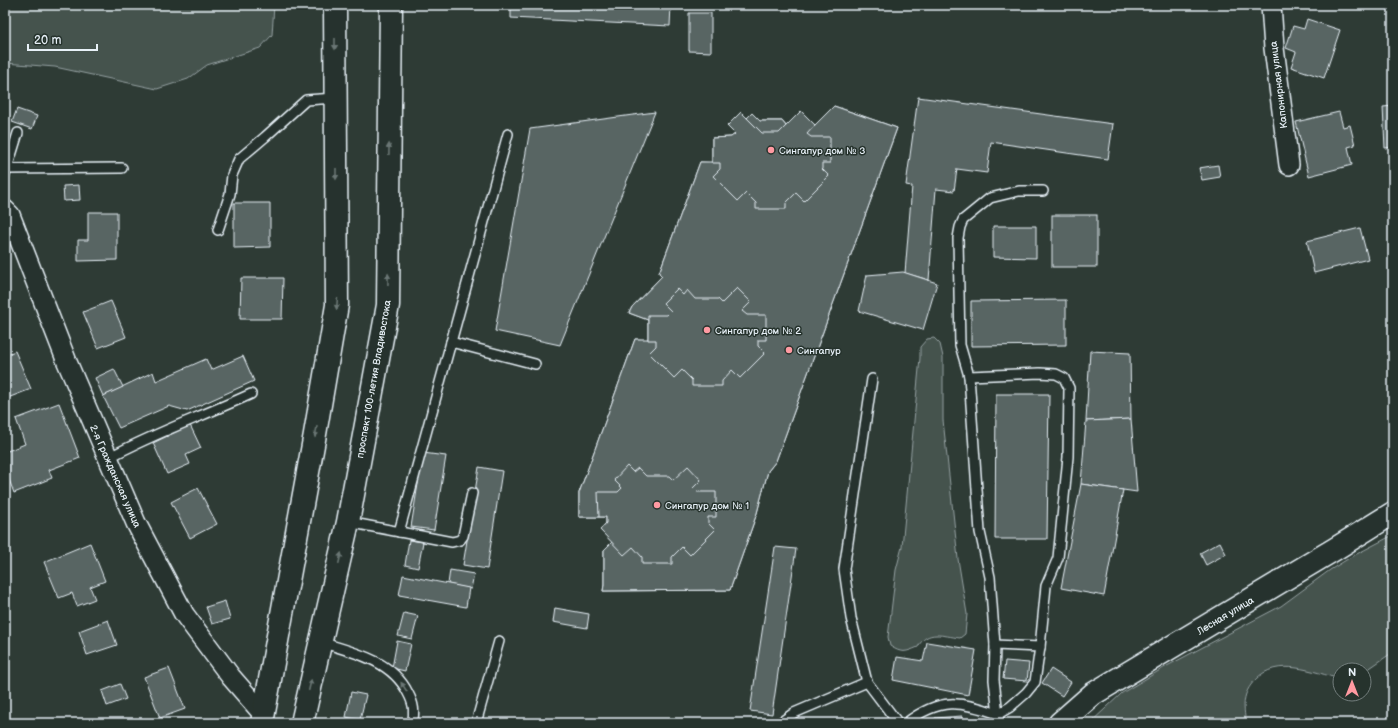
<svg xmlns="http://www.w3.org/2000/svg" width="1398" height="728" viewBox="0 0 1398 728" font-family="'Balsamiq Sans',sans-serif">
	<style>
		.green { fill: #45524e; stroke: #96a2a3 }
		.building { fill: #596563; stroke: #e8f1f8 }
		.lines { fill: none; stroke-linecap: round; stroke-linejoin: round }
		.lane-casing { stroke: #e8f1f8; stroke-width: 12 }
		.street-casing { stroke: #e8f1f8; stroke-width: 22 }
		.secondary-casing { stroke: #e8f1f8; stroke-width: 25 }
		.highway-casing { stroke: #e8f1f8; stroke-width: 25 }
		.lane { stroke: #26332d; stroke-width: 9 }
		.street { stroke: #26332d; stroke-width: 19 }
		.secondary { stroke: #26332d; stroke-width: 22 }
		.highway { stroke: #26332d; stroke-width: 22 }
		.oneway { fill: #6a7674 }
		.poi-dot { fill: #ff9aa2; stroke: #26332d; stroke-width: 1.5 }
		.labels { text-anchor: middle; stroke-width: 3; stroke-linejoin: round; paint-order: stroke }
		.street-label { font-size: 10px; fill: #e8f1f8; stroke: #26332d }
		.poi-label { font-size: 10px; fill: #e8f1f8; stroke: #26332d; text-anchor: start }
	</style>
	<rect width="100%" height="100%" fill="#2e3b35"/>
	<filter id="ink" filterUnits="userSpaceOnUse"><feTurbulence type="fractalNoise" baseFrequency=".025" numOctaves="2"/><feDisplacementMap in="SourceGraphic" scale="8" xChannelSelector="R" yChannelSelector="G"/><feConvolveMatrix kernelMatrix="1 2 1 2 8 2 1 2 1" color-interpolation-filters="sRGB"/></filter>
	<g filter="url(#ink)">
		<g class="green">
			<path d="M5 5H274L272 35 260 48 207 65 188 79 157 89 55 67 5 63Z"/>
			<path d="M934 338 940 344 943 357V420L958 559 967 614 965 634 960 638C943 636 927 629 918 647 906 652 902 654 890 646L888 637 889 629 896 570 902 547 920 358V347L927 339Z"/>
			<path d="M1393 535V652L1364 672V670H1340V679C1314 672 1277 656 1255 680 1242 694 1243 705 1246 723H1090L1122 693 1167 666 1281 606 1330 570 1351 557Z"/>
		</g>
		<g class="building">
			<path d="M511 5H671L670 26 511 18Z"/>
			<path d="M689 13H711V52L689 51Z"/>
			<path d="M1307 19 1340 30 1324 78 1291 67 1296 52 1286 48 1293 26 1304 29Z"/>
			<path d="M918 97 1113 124 1108 159 991 142 987 173 957 169 954 191 936 189 929 280 905 273 912 186 906 185Z"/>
			<path d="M834 106 897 128 776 461 768 471 757 513 730 590 603 591 604 585V550L612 542 624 555 633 547 642 557V564H672V557L682 547 690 555 715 530 708 523V517H716V492H697L693 488 701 480 688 466 673 480 669 476H646L638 468 633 472 627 466 614 480 622 488 618 492H598L599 517H579V493L635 339 656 340V346L649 353 674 378 682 370 692 380V386H722V381L732 370 740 378 765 353 758 346V340H766V315H747L742 311 751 302 737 288 722 303 718 299H695L687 290 683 295 677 289 663 303 671 311 667 315H648V320L629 313 632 307 662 276 659 273 700 162 720 163V169L713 176 738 201 746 193 756 203V209H786V203L796 193 804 201 829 176 822 169V163H830V137H811L807 134Z"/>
			<path d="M834 106 897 128 776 461 768 471 757 513 730 590 603 591 604 585V550L612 542 600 530 606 523V517H579V493L635 339H648V320L629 313 632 307 662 276 659 273 700 162H712V138L731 137 735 134 727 126 741 112 762 133H779L801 111 815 125Z"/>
			<path d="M1393 106V147L1385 148 1383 107Z"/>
			<path d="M17 109 37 116 32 129 12 122Z"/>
			<path d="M801 111 815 125 807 134 811 137H830V163H822V169L829 176 804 201 796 193 786 203V209H756V203L746 193 738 201 713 176 720 169V163H712V138L731 137 735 134 727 126 741 112 747 118 752 113 760 121H782L786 126Z"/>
			<path d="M655 112 560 345 495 331 530 129Z"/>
			<path d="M1339 112 1343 127 1350 125 1355 145 1348 147 1352 165 1309 176 1296 122Z"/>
			<path d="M752 113 760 121H782L786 126 779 133H762L747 118Z"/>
			<path d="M1218 165 1220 177 1202 180 1199 168Z"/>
			<path d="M79 185 80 200 64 201 63 186Z"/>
			<path d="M234 203H270V247L234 248Z"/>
			<path d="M88 212H117V260L78 261V240H88Z"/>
			<rect x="1052" y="215" width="45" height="52"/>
			<path d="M993 226H1036V258L993 257Z"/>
			<path d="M1360 228 1368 259 1314 273 1307 241Z"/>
			<path d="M903 272 937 283 923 330 859 311 867 275Z"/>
			<path d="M241 278H283L282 319H240Z"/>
			<path d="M737 288 751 302 742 311 747 315H766V340H758V346L765 353 740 378 732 370 722 381V386H692V380L682 370 674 378 649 353 656 346V340H648V315H667L671 311 663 303 677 289 683 295 687 290 695 299H718L722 303Z"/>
			<path d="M1066 300V345L971 346V301Z"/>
			<path d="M111 301 126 337 98 348 83 312Z"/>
			<path d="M15 351 31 389 5 399V355Z"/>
			<path d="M1090 351 1130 353 1131 419 1086 421Z"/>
			<path d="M243 356 254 381 187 411 169 406 119 428 103 396 153 372 156 381 206 359 211 370Z"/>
			<path d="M114 369 123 387 103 396 95 378Z"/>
			<path d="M996 394H1049L1047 539H995Z"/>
			<path d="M59 403 80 458 49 470 52 478 14 493 5 469V452L25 444 16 419Z"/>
			<path d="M1131 419 1137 492 1081 484 1086 421Z"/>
			<path d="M190 425 201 448 186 455 190 464 167 474 153 443Z"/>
			<path d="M423 453 446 456 434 530 411 527Z"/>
			<path d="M627 466 633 472 638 468 646 476H669L673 480 688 466 701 480 693 488 697 492H716V517H708V523L715 530 690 555 682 547 672 557V564H642V557L633 547 624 555 600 530 606 523V517H599L598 492H618L622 488 614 480Z"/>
			<path d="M479 467 502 471 487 569 463 565Z"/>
			<path d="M1081 484 1123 490 1104 596 1061 588Z"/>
			<path d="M198 488 217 524 190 538 171 502Z"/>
			<path d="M409 540 423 542 418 568 405 565Z"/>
			<path d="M1220 542 1226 554 1206 565 1200 553Z"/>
			<path d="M90 543 105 581 90 587 95 599 77 606 72 593 59 598 44 562Z"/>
			<path d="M775 547 796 549 772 714 750 711Z"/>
			<path d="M450 570 474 574 471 589 448 584Z"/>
			<path d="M403 575 469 588 466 607 399 595Z"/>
			<path d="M225 601 230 619 212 624 206 607Z"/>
			<path d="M555 608 589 614 587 628 553 622Z"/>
			<path d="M404 613 418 616 412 639 398 636Z"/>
			<path d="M108 620 117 645 87 655 79 631Z"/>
			<path d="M397 641 411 644 405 671 392 668Z"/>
			<path d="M927 642 976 650 968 695 893 680 897 657 923 661Z"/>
			<path d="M1005 661 1029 663 1027 681 1003 679Z"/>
			<path d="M169 668 185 709 160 718 144 677Z"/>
			<path d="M1051 669 1071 682 1062 696 1042 683Z"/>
			<path d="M120 684 126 699 107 706 102 691Z"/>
			<path d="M351 692 366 695 360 720 346 717Z"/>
			<path d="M962 716 961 723H933L935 718Z"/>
		</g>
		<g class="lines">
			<g class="lane-casing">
				<g id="lane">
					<path d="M7 169 122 168"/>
					<path d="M5 175 18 133"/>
					<path d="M218 230 230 194 232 175 239 159 265 137 306 100 335 98"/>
					<path d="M451 342 535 364"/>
					<path d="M872 379 844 569 851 618 867 682 898 723"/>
					<path d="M108 458C154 433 203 416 251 394"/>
					<path d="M348 522 452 542 460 540 463 536 472 493"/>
					<path d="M399 532 508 134"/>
					<path d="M320 642C353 652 392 660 408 693 414 704 415 712 412 723"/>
					<path d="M995 645 1040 647"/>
					<path d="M476 723 499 641"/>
					<path d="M780 723 794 713 867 682"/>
					<path d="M906 723C940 697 960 701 998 714L1010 707 1026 693 1035 682 1040 647 1046 586 1058 558 1068 457 1069 388 1064 378 1056 374 1040 373 969 376"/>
					<path d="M999 723 994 680 995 645 990 577 980 532 969 376 960 345 958 238 960 227 963 220 990 198 1019 191H1043"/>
				</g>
			</g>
			<g class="street-casing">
				<g id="street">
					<path d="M1271 5 1274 48 1289 165"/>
					<path d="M5 210 10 215 67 362 136 523 184 614 231 677 264 715"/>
				</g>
			</g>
			<g class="secondary-casing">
				<path id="secondary" d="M1060 723 1093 694 1335 549 1393 513"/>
			</g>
			<g class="highway-casing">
				<g id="highway">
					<path d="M262 723 315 434 337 305 335 5"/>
					<path d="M302 723 348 522 388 305 391 5"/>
				</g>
			</g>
			<use href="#lane" class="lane"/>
			<use href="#street" class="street"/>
			<use href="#secondary" class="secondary"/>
			<use href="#highway" class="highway"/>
		</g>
		<defs><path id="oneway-solid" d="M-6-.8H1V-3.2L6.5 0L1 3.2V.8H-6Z"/></defs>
		<g class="oneway">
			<use href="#oneway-solid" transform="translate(335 44) rotate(90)"/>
			<use href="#oneway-solid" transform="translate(389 149) rotate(-89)"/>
			<use href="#oneway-solid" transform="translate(336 174) rotate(90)"/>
			<use href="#oneway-solid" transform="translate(388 279) rotate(-89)"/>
			<use href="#oneway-solid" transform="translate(337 304) rotate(94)"/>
			<use href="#oneway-solid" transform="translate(316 432) rotate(100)"/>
			<use href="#oneway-solid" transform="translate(340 558) rotate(-77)"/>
			<use href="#oneway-solid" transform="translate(310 685) rotate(-77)"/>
			<use href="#oneway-solid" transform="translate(404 687) rotate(-123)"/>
		</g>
	</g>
	<g class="poi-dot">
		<circle cx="771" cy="150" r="4"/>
		<circle cx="707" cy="330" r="4"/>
		<circle cx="789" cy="350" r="4"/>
		<circle cx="657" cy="505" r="4"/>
	</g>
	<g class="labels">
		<g class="street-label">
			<text transform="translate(1278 85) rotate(-97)" y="4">Капонирная улица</text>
			<text transform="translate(373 379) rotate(-80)" y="4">проспект 100-летия Владивостока</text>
			<text transform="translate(116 476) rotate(66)" y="4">2-я Гражданская улица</text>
			<text transform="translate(1225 615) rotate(-31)" y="4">Лесная улица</text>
		</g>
		<g class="poi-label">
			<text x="779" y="154">Сингапур дом № 3</text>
			<text x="715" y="334">Сингапур дом № 2</text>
			<text x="797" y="354">Сингапур</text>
			<text x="665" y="509">Сингапур дом № 1</text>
		</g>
	</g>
	<rect width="1398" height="728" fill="none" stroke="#26332d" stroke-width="20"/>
	<rect x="10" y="10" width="1378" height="708" fill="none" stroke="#e8f1f8" stroke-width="1.5" filter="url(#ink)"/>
	<g transform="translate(1352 682)"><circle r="19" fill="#26332d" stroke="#747f7e"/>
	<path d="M0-3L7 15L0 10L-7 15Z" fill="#ff9aa2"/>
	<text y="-6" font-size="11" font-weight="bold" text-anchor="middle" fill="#e8f1f8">N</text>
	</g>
	<path d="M28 44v6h69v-6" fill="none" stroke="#e8f1f8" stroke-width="2"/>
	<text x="34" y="44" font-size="12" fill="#e8f1f8" stroke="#26332d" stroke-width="3" paint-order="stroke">20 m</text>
</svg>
